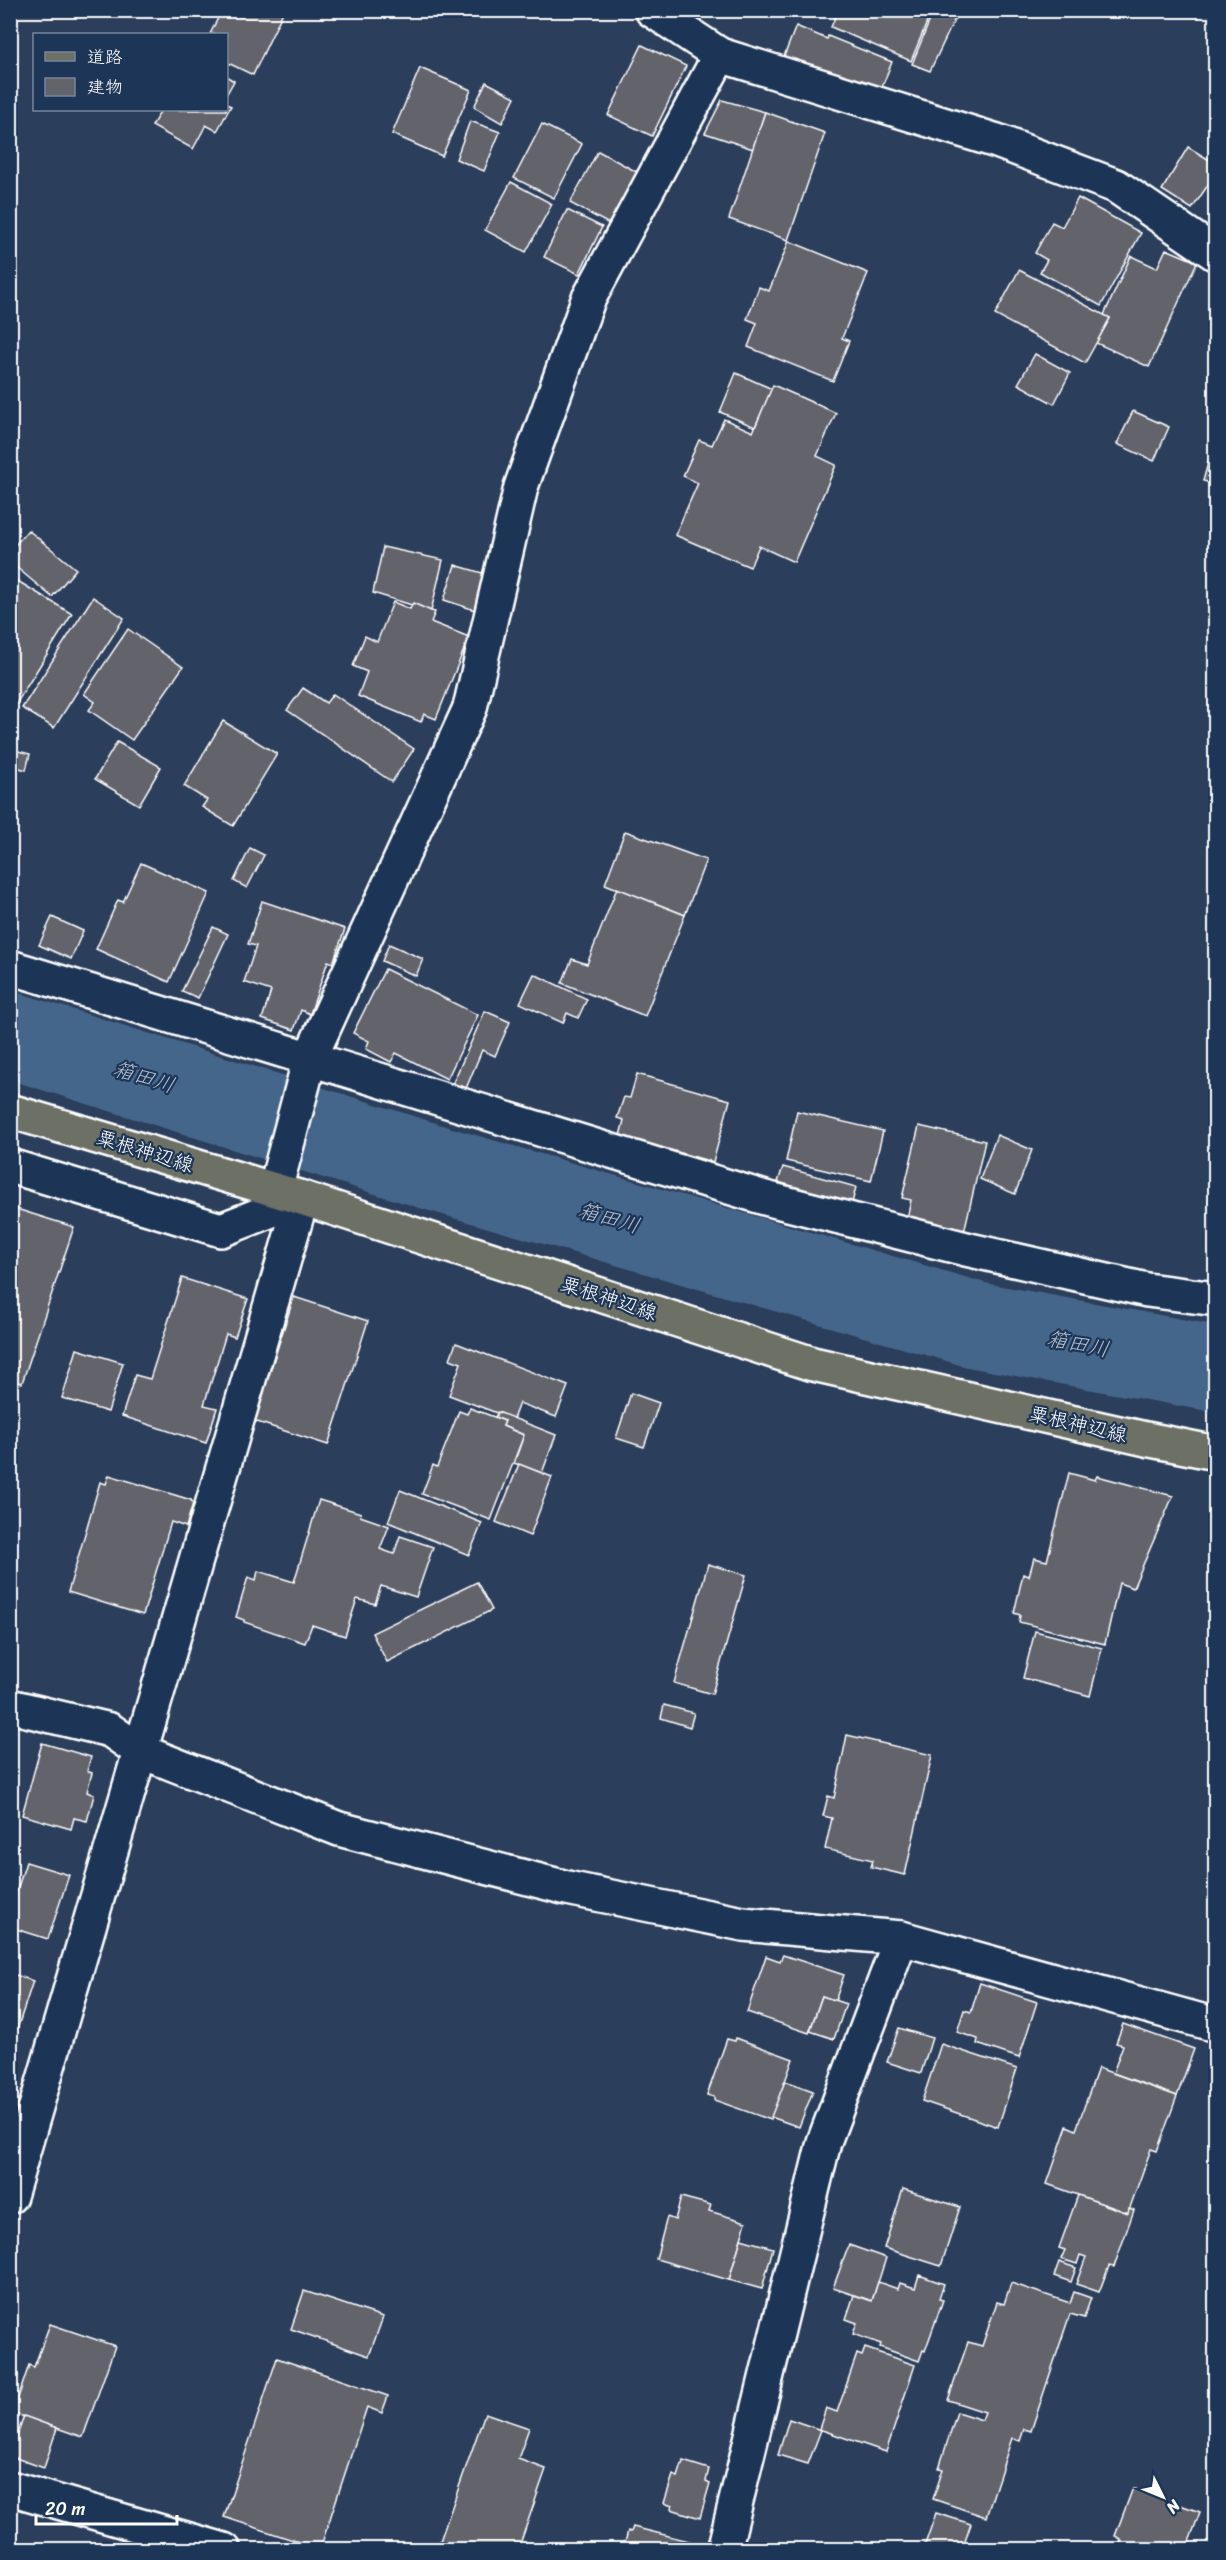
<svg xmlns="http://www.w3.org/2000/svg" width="1226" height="2560" viewBox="0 0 1226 2560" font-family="Sriracha,'Klee One',sans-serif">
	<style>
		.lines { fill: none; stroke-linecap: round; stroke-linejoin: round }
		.river { stroke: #45668b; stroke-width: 86 }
		.building { fill: #63636c; stroke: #fff; stroke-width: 1.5 }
		.minor-casing { stroke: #fff; stroke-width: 38 }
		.major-casing { stroke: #fff; stroke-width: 38 }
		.minor { stroke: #1d3557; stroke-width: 33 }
		.major { stroke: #6c7065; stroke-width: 33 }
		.labels { text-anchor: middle; stroke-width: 4.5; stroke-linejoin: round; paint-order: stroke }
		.street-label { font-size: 20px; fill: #fff; stroke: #1d3557 }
		.water-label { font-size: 21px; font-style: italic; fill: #b5c2d1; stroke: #1d3557 }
	</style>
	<rect width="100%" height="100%" fill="#2b3e5b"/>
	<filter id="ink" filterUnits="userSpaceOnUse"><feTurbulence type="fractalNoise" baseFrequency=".0167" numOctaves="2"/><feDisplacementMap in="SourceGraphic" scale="12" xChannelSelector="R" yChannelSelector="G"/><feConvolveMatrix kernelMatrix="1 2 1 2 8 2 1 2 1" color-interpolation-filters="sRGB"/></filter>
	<g filter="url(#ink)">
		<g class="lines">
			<path class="river" d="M10 1035 439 1169 976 1325 1216 1369"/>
		</g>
		<g class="building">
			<path d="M222 10H284L253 75 226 62V34H210Z"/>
			<path d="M838 10H932L911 61 831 27Z"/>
			<path d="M934 10H959L930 71 912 64Z"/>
			<path d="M796 26 827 39 828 36 892 62 877 99 779 69Z"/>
			<path d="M642 45 686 66 652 136 608 115Z"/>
			<path d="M420 68 471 90 442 156 392 134Z"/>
			<path d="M226 76 234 81 226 95Z"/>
			<path d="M486 82 515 97 502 123 474 107Z"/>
			<path d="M722 100 765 112 753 149 705 133Z"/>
			<path d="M226 104 231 106 217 131 206 125 193 149 152 126 161 110H226Z"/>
			<path d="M765 112 825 133 788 240 729 219Z"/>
			<path d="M470 121 500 132 484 171 456 159Z"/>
			<path d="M542 124 582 144 554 198 514 178Z"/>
			<path d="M1188 147 1216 164V173L1192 209 1162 190Z"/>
			<path d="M598 151 637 172 609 224 570 203Z"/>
			<path d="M511 182 552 204 526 252 485 230Z"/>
			<path d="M1078 198 1141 233 1101 306 1040 272 1047 260 1035 253 1052 222 1062 227Z"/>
			<path d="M567 210 602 227 579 274 544 257Z"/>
			<path d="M789 241 868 273 842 338 849 341 833 381 748 347 757 323 747 319 759 287 769 291Z"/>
			<path d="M1166 249 1197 262 1149 367 1096 343 1110 318 1104 315 1131 256 1157 268Z"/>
			<path d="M1019 270 1110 318 1085 363 995 315Z"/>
			<path d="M1035 354 1070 373 1054 404 1018 384Z"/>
			<path d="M736 373 772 389 755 427 720 412Z"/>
			<path d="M773 385 836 413 817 456 836 465 794 562 759 546 750 567 675 535 698 483 683 476 699 440 712 445 724 419 753 432Z"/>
			<path d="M1133 411 1169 427 1154 461 1117 444Z"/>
			<path d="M1213 445H1216V484L1203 481Z"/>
			<path d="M28 530 76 569 52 597 10 562V551Z"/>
			<path d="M383 547 443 560 431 611 373 593Z"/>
			<path d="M455 565 489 575 478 611 444 600Z"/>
			<path d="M16 580 72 614 16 704 10 701V588Z"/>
			<path d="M93 597 124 618 54 728 22 708Z"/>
			<path d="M393 602 410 609 413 603 431 611 435 612 431 622 469 637 436 719 424 714 421 722 358 696 367 672 353 666 365 636 377 642Z"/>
			<path d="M128 629 183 667 132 740 89 710 95 702 84 694Z"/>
			<path d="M303 688 326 703 333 694 414 749 392 782 287 710Z"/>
			<path d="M223 721 277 754 233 826 202 807 207 800 184 786Z"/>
			<path d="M117 742 161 767 139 805 95 779Z"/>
			<path d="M10 749 30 754 26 770 10 765Z"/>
			<path d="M625 831 706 860 685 915 605 884Z"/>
			<path d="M250 848 264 855 247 888 234 881Z"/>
			<path d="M141 863 209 893 169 982 96 949 118 900 123 902Z"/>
			<path d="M617 888 685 915 645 1016 562 983 572 959 587 964Z"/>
			<path d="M262 901 345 929 333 963 328 961 310 1014 301 1010 294 1030 262 1019 271 991 244 982 256 946 248 944Z"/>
			<path d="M52 917 83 931 71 959 39 945Z"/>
			<path d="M213 927 228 934 198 998 182 991Z"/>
			<path d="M389 944 423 959 416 976 382 961Z"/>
			<path d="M385 969 478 1015 447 1079 396 1053 391 1062 366 1049 369 1041 353 1033Z"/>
			<path d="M534 974 587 999 578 1018 567 1013 563 1023 520 1003Z"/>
			<path d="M485 1011 510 1022 495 1056 482 1050 465 1091 452 1085Z"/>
			<path d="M637 1074 730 1100 713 1162 620 1136 624 1120 617 1118 624 1097 630 1098Z"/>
			<path d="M797 1111 883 1131 871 1181 786 1161Z"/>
			<path d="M919 1126 985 1141 964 1232 907 1219 911 1200 902 1198Z"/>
			<path d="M997 1135 1032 1150 1015 1194 980 1179Z"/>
			<path d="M783 1167 856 1187 852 1203 778 1182Z"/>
			<path d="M10 1207 74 1227 22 1383 10 1380Z"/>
			<path d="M182 1278 248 1299 235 1337 226 1334 204 1405 217 1408 206 1443 122 1416 135 1375 150 1379Z"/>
			<path d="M294 1297 368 1321 328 1445 254 1421Z"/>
			<path d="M456 1343 568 1386 556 1417 519 1403 513 1419 449 1395 461 1363 450 1359Z"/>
			<path d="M77 1349 123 1363 108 1412 62 1398Z"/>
			<path d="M631 1393 659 1403 644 1447 616 1438Z"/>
			<path d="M470 1408 505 1421 503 1426 524 1435 491 1520 422 1494 433 1465 437 1467 459 1411 467 1414Z"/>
			<path d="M498 1412 556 1435 542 1473 514 1463 524 1435 503 1426 505 1421 495 1417Z"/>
			<path d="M519 1464 552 1477 530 1536 496 1522Z"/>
			<path d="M1069 1473 1095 1480 1097 1476 1173 1496 1133 1588 1119 1583 1105 1644 1019 1622 1020 1615 1014 1613 1023 1574 1029 1576 1034 1558 1047 1561Z"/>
			<path d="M109 1475 191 1500 193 1503 186 1527 171 1522 143 1615 68 1592 100 1482 106 1484Z"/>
			<path d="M400 1490 482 1523 469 1555 388 1522Z"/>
			<path d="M319 1500 361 1513 360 1516 389 1526 380 1549 394 1554 400 1536 433 1547 416 1597 381 1586 375 1604 357 1599 345 1636 312 1625 305 1643 244 1622V1620L236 1617 248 1577 256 1580 258 1571 294 1582Z"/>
			<path d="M708 1564 746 1575 712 1694 674 1683Z"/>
			<path d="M477 1582 492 1610 387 1662 372 1633Z"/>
			<path d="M1035 1631 1102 1648 1090 1696 1023 1678Z"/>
			<path d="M664 1705 694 1713 690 1727 661 1718Z"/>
			<path d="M847 1735 932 1755 905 1875 871 1867 873 1860 825 1849 832 1818 823 1816 828 1796 834 1798Z"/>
			<path d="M42 1743 91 1757 87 1771 92 1773 87 1792 94 1795 87 1821 74 1818 71 1829 22 1815Z"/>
			<path d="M26 1862 69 1875 48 1939 10 1927V1912Z"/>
			<path d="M783 1955 844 1975 835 2001 822 1996 809 2033 747 2012 766 1956 780 1961Z"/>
			<path d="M10 1973 33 1981 10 2051Z"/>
			<path d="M980 1983 1037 2002 1019 2058 977 2044 978 2039 957 2032 964 2010 971 2012Z"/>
			<path d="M822 1996 846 2004 834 2039 810 2031Z"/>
			<path d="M1123 2024 1194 2049 1177 2096 1113 2073 1123 2045 1116 2043Z"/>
			<path d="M899 2028 932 2038 921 2073 887 2062Z"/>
			<path d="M736 2038 793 2059 771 2120 714 2100V2097L707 2095 727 2039 735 2041Z"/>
			<path d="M941 2044 1017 2069 998 2127 922 2101Z"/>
			<path d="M1098 2068 1177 2096 1157 2151 1151 2149 1128 2213 1047 2184 1067 2126 1076 2130Z"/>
			<path d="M785 2081 813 2091 799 2127 771 2117Z"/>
			<path d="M903 2189 960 2207 941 2266 884 2248Z"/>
			<path d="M1078 2195 1128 2213 1129 2208 1134 2210 1114 2267 1109 2266 1099 2292 1076 2284 1086 2257 1080 2255 1077 2264 1061 2259 1065 2250 1059 2248Z"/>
			<path d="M681 2197 711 2205 709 2211 746 2222 729 2280 656 2259 667 2217 675 2220Z"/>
			<path d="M741 2239 773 2248 762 2289 729 2280Z"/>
			<path d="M849 2245 886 2258 872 2301 833 2288Z"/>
			<path d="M1059 2262 1076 2268 1071 2282 1054 2276Z"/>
			<path d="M919 2275 944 2284 939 2299 943 2300 925 2351 923 2350 919 2361 880 2347 881 2344 853 2334 857 2323 846 2319 854 2295 872 2301 878 2282 898 2289 900 2283 915 2288Z"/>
			<path d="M1011 2283 1070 2303 1074 2292 1091 2298 1084 2318 1070 2314 1031 2431 1024 2429 1020 2441 1012 2438 986 2517 933 2499 943 2469 939 2468 957 2412 982 2420 985 2412 948 2400 968 2342 982 2346 997 2302 1004 2304Z"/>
			<path d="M304 2291 383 2317 369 2356 291 2329Z"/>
			<path d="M50 2324 115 2346 83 2437 13 2413 29 2365 34 2367Z"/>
			<path d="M865 2348 915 2365 886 2452 819 2429 826 2408 837 2412 857 2354 862 2356Z"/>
			<path d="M277 2358 388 2396 382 2413 367 2407 320 2549 224 2517Z"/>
			<path d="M485 2413 529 2428 518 2459 546 2469 518 2550H464L440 2541Z"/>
			<path d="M24 2416 57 2428 44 2468 10 2456Z"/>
			<path d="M789 2419 821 2430 808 2464 778 2455Z"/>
			<path d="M683 2461 709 2469 706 2481 710 2483 700 2518 671 2509 672 2506 664 2503 673 2475 678 2477Z"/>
			<path d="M1133 2488 1200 2512 1186 2550H1118L1121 2539 1115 2536Z"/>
			<path d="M936 2513 971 2524 962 2550H923Z"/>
			<path d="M633 2527 697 2543 696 2550H623L628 2531 631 2532Z"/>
		</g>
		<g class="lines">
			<g class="minor-casing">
				<g id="minor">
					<path d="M652 10 720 55 997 141 1116 186 1216 254"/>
					<path d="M10 967 765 1198 970 1250 1147 1290 1216 1299"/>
					<path d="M10 1166 221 1230 302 1198"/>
					<path d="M275 1190 310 1058 470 708 521 487 588 300 720 55"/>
					<path d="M10 1706 110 1730 140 1751 339 1829 567 1888 743 1924 901 1938 1216 2025"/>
					<path d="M10 2196 302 1198"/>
					<path d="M10 2488 224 2550"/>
					<path d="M724 2550 824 2142 901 1938"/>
				</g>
			</g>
			<g class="major-casing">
				<path id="major" d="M10 1111 302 1198 813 1364 1146 1439 1216 1453"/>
			</g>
			<use href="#minor" class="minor"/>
			<use href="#major" class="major"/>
		</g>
	</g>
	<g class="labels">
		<g class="street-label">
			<text transform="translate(145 1151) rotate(17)" y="7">粟根神辺線</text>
			<text transform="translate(609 1298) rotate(18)" y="7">粟根神辺線</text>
			<text transform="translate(1078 1424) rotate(13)" y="7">粟根神辺線</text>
		</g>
		<g class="water-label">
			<text transform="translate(144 1077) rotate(17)" y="7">箱田川</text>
			<text transform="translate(609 1218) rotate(16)" y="7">箱田川</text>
			<text transform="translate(1078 1344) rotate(11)" y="7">箱田川</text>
		</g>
	</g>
	<rect width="1226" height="2560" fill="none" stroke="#1d3557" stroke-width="36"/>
	<rect x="18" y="18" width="1190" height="2524" fill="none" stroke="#fff" stroke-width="2" filter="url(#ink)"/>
	<rect x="33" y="33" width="195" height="78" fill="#1d3557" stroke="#77869a" stroke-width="1.5"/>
	<rect x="45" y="52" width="30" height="9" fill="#6c7065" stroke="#77869a" stroke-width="1.5"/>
	<text x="87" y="63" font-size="18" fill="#ffffff">道路</text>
	<rect x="45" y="78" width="30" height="18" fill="#63636c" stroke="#77869a" stroke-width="1.5"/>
	<text x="87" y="93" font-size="18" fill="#ffffff">建物</text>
	<g transform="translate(1163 2497) rotate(133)" stroke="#1d3557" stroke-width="4.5" paint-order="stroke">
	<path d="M0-4.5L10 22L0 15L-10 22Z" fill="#ffffff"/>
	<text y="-9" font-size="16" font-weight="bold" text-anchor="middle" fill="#ffffff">N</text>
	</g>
	<path d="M36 2515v9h141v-9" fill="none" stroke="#ffffff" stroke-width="3"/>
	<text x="45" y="2515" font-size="18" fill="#ffffff" stroke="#1d3557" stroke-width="4.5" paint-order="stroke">20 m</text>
</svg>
